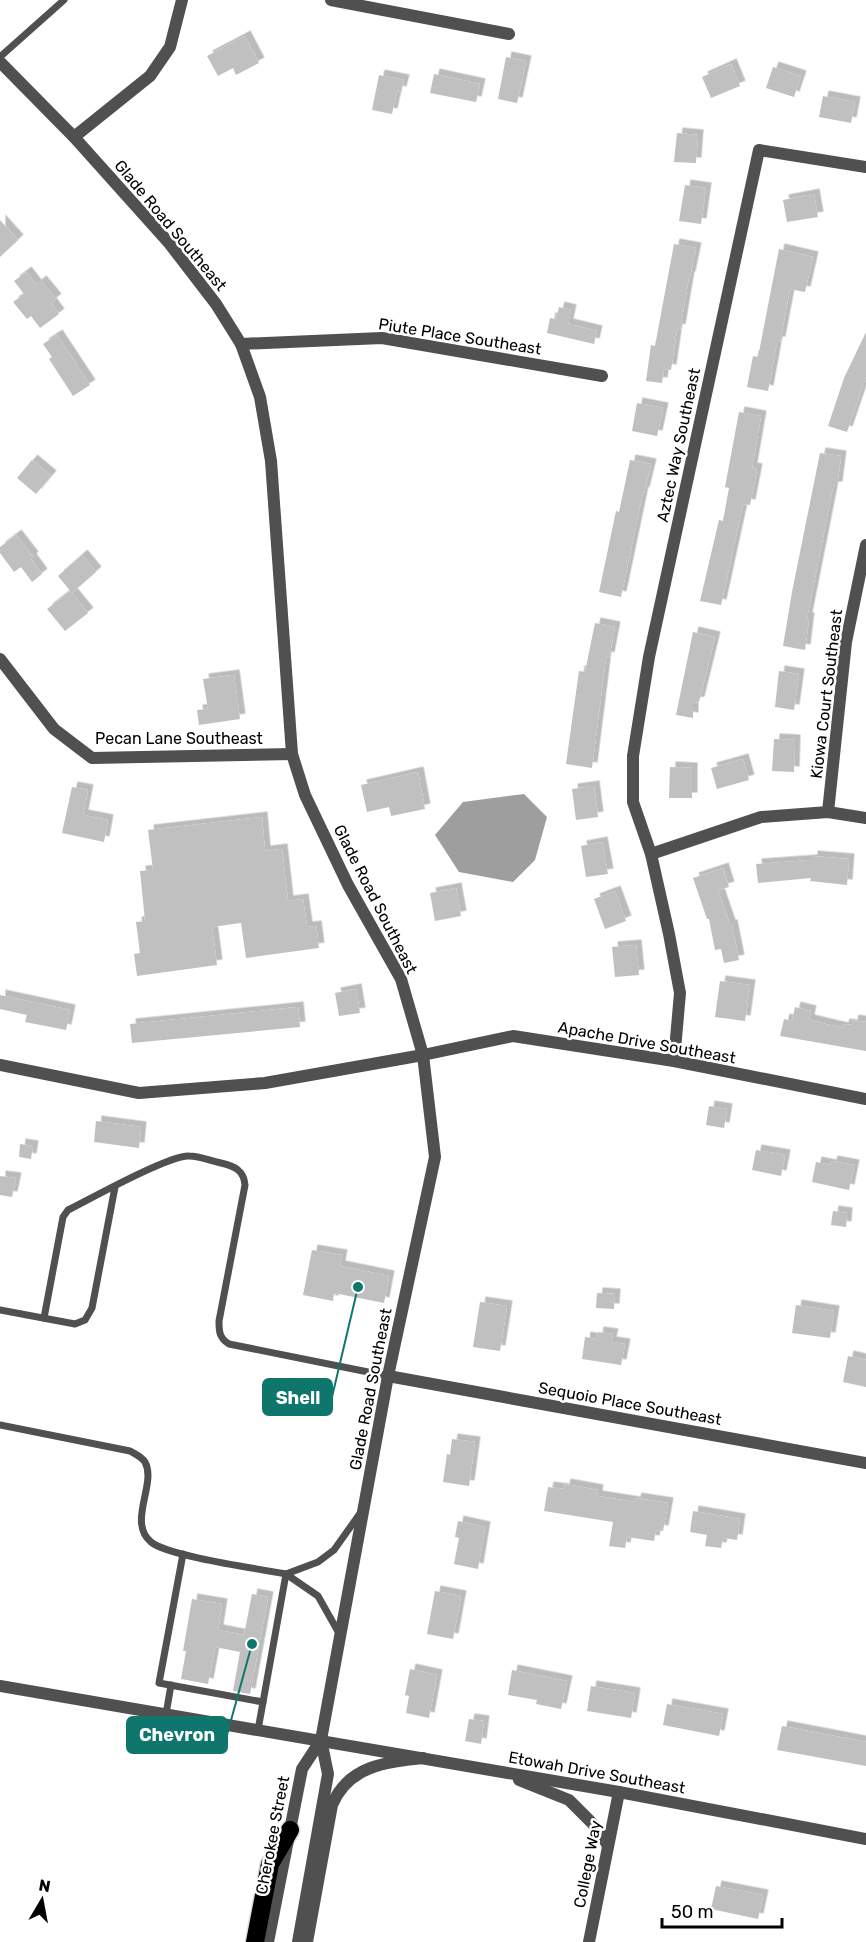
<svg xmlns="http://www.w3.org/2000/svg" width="866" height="1942" viewBox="0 0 866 1942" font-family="Rubik,sans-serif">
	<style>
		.water { fill: #9e9e9e }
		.building { fill: #c0c0c0; filter: url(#shadow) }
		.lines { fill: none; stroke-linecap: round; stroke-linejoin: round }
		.motorway-casing { stroke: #dbdbdb; stroke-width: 21 }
		.service { stroke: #505050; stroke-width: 7 }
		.minor { stroke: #505050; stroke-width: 12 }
		.tertiary { stroke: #505050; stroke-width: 12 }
		.motorway { stroke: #000; stroke-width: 18 }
		.labels { text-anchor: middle; stroke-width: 5; stroke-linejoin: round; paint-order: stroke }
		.street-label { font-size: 16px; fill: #000; stroke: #fff }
		.leader { fill: none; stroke: #0f766e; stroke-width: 2 }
		.callout-dot { fill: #0f766e; stroke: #fff; stroke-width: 2 }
		.callout { fill: #0f766e; stroke: #0f766e; stroke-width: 2 }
		.callout-label { font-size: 18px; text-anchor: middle; font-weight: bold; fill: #fff }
	</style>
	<defs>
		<filter id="shadow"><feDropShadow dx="5.5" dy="-5.5" stdDeviation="0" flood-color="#0004"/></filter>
	</defs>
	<rect width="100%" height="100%" fill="#fff"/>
	<path class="water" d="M524 794 547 817 535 860 513 882 459 872 435 835 463 802Z"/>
	<g class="building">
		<path d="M245 36 259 63 236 75 233 68 218 76 207 56Z"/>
		<path d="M506 57 526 61 517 103 498 99Z"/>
		<path d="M731 64 740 86 711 98 702 77Z"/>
		<path d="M773 67 801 76 794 97 766 88Z"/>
		<path d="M434 74 480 84 476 102 430 93Z"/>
		<path d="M379 75 404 80 401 92 397 91 392 114 372 110Z"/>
		<path d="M823 96 855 102 851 123 819 117Z"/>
		<path d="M677 133 698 135 696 163 674 162Z"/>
		<path d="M685 185 706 188 701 224 679 221Z"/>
		<path d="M814 194 818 217 787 222 783 200Z"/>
		<path d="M0 220 18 240 0 257Z"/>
		<path d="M674 244 696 248 690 277H689L680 330 677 329 671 370 664 369 662 383 646 381 651 345 655 346Z"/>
		<path d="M779 249 813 257 805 292 790 289 780 342H777L768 391 747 387 753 356 758 357Z"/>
		<path d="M26 272 36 285 41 281 56 299 51 303 59 314 40 328 31 316 27 319 13 302 24 294 14 281Z"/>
		<path d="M559 307 571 310 568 324 597 331 594 344 547 333 550 318 556 319Z"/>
		<path d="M866 332V376L847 432 828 426 844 378Z"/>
		<path d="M57 335 90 385 73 396 49 359 52 357 43 344Z"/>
		<path d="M637 403 663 408 657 436 632 431Z"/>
		<path d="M739 412 761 416 752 468 757 469 750 505 743 504 721 605 700 601 719 520 723 521 729 488 725 487Z"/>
		<path d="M820 453 841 456 837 487H833L807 618H809L805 650 783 646 792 592Z"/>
		<path d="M32 460 51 476 36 494 17 478Z"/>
		<path d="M630 460 651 464 644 493 643 492 621 597 599 592 616 511 619 512Z"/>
		<path d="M16 535 33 557 31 559 42 574 32 582 21 567 14 572 0 553V547Z"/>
		<path d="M82 555 96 572 72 593 58 576Z"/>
		<path d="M70 591 88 613 65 631 47 609Z"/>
		<path d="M595 623 615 627 609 658 606 657 592 768 566 764 579 671 585 672Z"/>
		<path d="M693 632 715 637 699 702 693 703V718L676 715Z"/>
		<path d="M779 671 799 674 794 710 775 707Z"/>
		<path d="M234 675 240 719 199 725 197 710 208 709 203 679Z"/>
		<path d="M774 739 795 740 794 772 772 771Z"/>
		<path d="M743 759 749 780 717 789 711 768Z"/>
		<path d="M670 767 692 768V798H669Z"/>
		<path d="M418 772 425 809 391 816 389 807 367 812 361 785Z"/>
		<path d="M594 786 598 817 576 820 572 789Z"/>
		<path d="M72 787 88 790 83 815 108 820 104 842 62 833Z"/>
		<path d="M262 817 265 851 282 849 288 901 303 899 307 927 316 926 319 948 246 958 241 923 212 927 217 965 137 976 134 954 140 953 136 922 145 921 140 871 153 870 148 830Z"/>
		<path d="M602 842 608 874 586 877 581 846Z"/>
		<path d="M812 856 849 859 847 885 810 881 811 878 758 883 756 864 812 860Z"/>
		<path d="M723 868 729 887 718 890 730 925H732L739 960 724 963 721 949 715 950 709 919H707L693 878Z"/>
		<path d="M456 888 461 916 435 921 430 893Z"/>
		<path d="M615 891 626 921 605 929 594 899Z"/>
		<path d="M636 945 639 975 615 977 612 947Z"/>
		<path d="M720 981 750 985 745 1021 715 1017Z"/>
		<path d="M356 989 360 1013 339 1016 335 993Z"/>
		<path d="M0 995 70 1010 66 1030 25 1022 27 1015 0 1009Z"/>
		<path d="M298 1007 300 1027 132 1043 130 1024Z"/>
		<path d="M795 1007 811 1011 809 1020 843 1028 844 1024 852 1025 853 1020 866 1022V1051L780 1036 784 1019 792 1021Z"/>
		<path d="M709 1106 727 1109 724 1128 706 1125Z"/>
		<path d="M96 1121 141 1127 139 1148 94 1142Z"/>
		<path d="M20 1144 33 1146 31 1159 19 1157Z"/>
		<path d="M756 1150 785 1155 781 1176 752 1170Z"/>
		<path d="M832 1161 854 1165 849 1190 812 1182 816 1162 831 1165Z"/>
		<path d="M0 1176 16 1178 12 1197 0 1195Z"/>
		<path d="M833 1211 847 1213 846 1227 831 1225Z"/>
		<path d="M312 1250 342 1255 340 1266 389 1276 384 1303 334 1293 333 1301 303 1295Z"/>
		<path d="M597 1293 615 1294 614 1309 596 1308Z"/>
		<path d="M480 1302 507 1306 500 1351 473 1347Z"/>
		<path d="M796 1305 834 1311 830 1338 792 1333Z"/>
		<path d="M598 1332 613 1334 611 1342 625 1344 621 1365 582 1359 585 1337 597 1339Z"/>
		<path d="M848 1356 866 1360V1387L843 1382Z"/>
		<path d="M452 1439 475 1442 469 1486 443 1482 447 1454 450 1455Z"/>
		<path d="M565 1484 598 1490 597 1496 635 1502 636 1498 668 1503 663 1531 656 1530 654 1541 627 1537 625 1548 609 1546 613 1522 544 1511 548 1487 564 1489Z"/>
		<path d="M693 1511 740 1519 737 1540 723 1538 721 1548 705 1546 707 1535 690 1532Z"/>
		<path d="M458 1521 485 1527 478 1569 454 1564 459 1538 455 1537Z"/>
		<path d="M435 1591 461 1596 453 1639 427 1634Z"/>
		<path d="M252 1594 268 1597 250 1694 233 1691 240 1652 215 1647 208 1684 181 1679 186 1651H183L192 1599 222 1604 218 1630 244 1635Z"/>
		<path d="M410 1669 437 1675 429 1718 406 1713 409 1696 405 1695Z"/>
		<path d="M512 1670 567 1681 561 1709 536 1704 537 1700 508 1695Z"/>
		<path d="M591 1686 635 1693 631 1718 587 1711Z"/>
		<path d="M667 1704 723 1714 719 1736 663 1725Z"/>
		<path d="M469 1719 484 1721 481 1744 465 1741Z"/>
		<path d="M782 1726 866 1742V1766L777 1750Z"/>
		<path d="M716 1886 763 1895 758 1919 711 1909Z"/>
	</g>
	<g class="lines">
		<g class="motorway-casing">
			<path id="motorway" d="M255 1942 270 1864 290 1830"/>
		</g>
		<g class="service">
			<path d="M0 57 64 0"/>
			<path d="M0 1310 75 1324 85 1320 92 1308 115 1187"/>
			<path d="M44 1318 63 1217 68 1210C90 1199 169 1155 189 1156 200 1156 211 1161 221 1163 235 1166 244 1171 245 1185L219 1321C219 1331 219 1338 229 1344L388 1376"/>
			<path d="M0 1425 130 1451C135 1454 142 1457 145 1462 157 1484 127 1522 151 1542 167 1556 260 1569 286 1574L258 1730"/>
			<path d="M183 1554 159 1683 263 1702"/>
			<path d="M340 1635 318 1596 286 1574 318 1562 334 1550 361 1512"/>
			<path d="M166 1714 171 1685"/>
		</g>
		<g class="minor">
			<path d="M331 0 509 34"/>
			<path d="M74 137 150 76 170 47 182 0"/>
			<path d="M241 344 382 338 602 376"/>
			<path d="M0 659 54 729 92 758 292 754"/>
			<path d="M828 812 846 642 866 545"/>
			<path d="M651 854 633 802V756L649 657 759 150 866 167"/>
			<path d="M674 1061 680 993 669 934 651 854 761 817 828 812 866 818"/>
			<path d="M0 1065 139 1093 265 1083 423 1055 513 1036 674 1061 866 1099"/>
			<path d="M388 1376 866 1463"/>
			<path d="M0 1686 619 1792 866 1839"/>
			<path d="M519 1780 569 1800 598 1829 608 1846"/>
			<path d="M589 1942 619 1792"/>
		</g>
		<g class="tertiary">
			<path d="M0 62 74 137 169 243 216 304 241 344 260 397 271 461 292 754 305 795 348 885 401 979 423 1055 435 1157 388 1376 321 1740 328 1774 298 1942"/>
			<path d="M268 1942 302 1769 321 1740"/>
			<path d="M307 1942 332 1805C348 1766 386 1762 423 1758"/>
		</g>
		<use href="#motorway" class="motorway"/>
	</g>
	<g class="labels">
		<g class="street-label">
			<text transform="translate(171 225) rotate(50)" y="6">Glade Road Southeast</text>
			<text transform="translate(460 336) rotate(9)" y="6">Piute Place Southeast</text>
			<text transform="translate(678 445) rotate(-78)" y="6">Aztec Way Southeast</text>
			<text transform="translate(826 694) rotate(-83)" y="6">Kiowa Court Southeast</text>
			<text x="179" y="744">Pecan Lane Southeast</text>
			<text transform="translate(376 899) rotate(63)" y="6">Glade Road Southeast</text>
			<text transform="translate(647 1042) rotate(10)" y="6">Apache Drive Southeast</text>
			<text transform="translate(370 1389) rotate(-79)" y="6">Glade Road Southeast</text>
			<text transform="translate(630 1403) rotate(10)" y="6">Sequoio Place Southeast</text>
			<text transform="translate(597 1772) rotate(10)" y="6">Etowah Drive Southeast</text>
			<text transform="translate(272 1835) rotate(-79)" y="6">Cherokee Street</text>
			<text transform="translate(587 1864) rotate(-79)" y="6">College Way</text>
		</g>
	</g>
	<path class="leader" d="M358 1287L332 1397M252 1644L227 1735"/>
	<g class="callout-dot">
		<circle cx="358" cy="1287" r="6"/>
		<circle cx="252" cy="1644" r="6"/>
	</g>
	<g class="callout">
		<rect x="263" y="1379" width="69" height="36" rx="6"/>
		<rect x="127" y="1717" width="100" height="36" rx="6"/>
	</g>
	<g class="callout-label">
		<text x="298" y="1404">Shell</text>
		<text x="177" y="1741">Chevron</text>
	</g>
	<g transform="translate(42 1900) rotate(10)" stroke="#ffffff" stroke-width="4.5" paint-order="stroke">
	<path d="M0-4.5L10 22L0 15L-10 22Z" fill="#000000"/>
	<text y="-9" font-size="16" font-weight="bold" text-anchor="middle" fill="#000000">N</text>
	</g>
	<path d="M662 1918v9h120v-9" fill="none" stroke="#000000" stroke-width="3"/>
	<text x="671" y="1918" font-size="18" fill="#000000" stroke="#ffffff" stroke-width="4.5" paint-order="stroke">50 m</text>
</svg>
